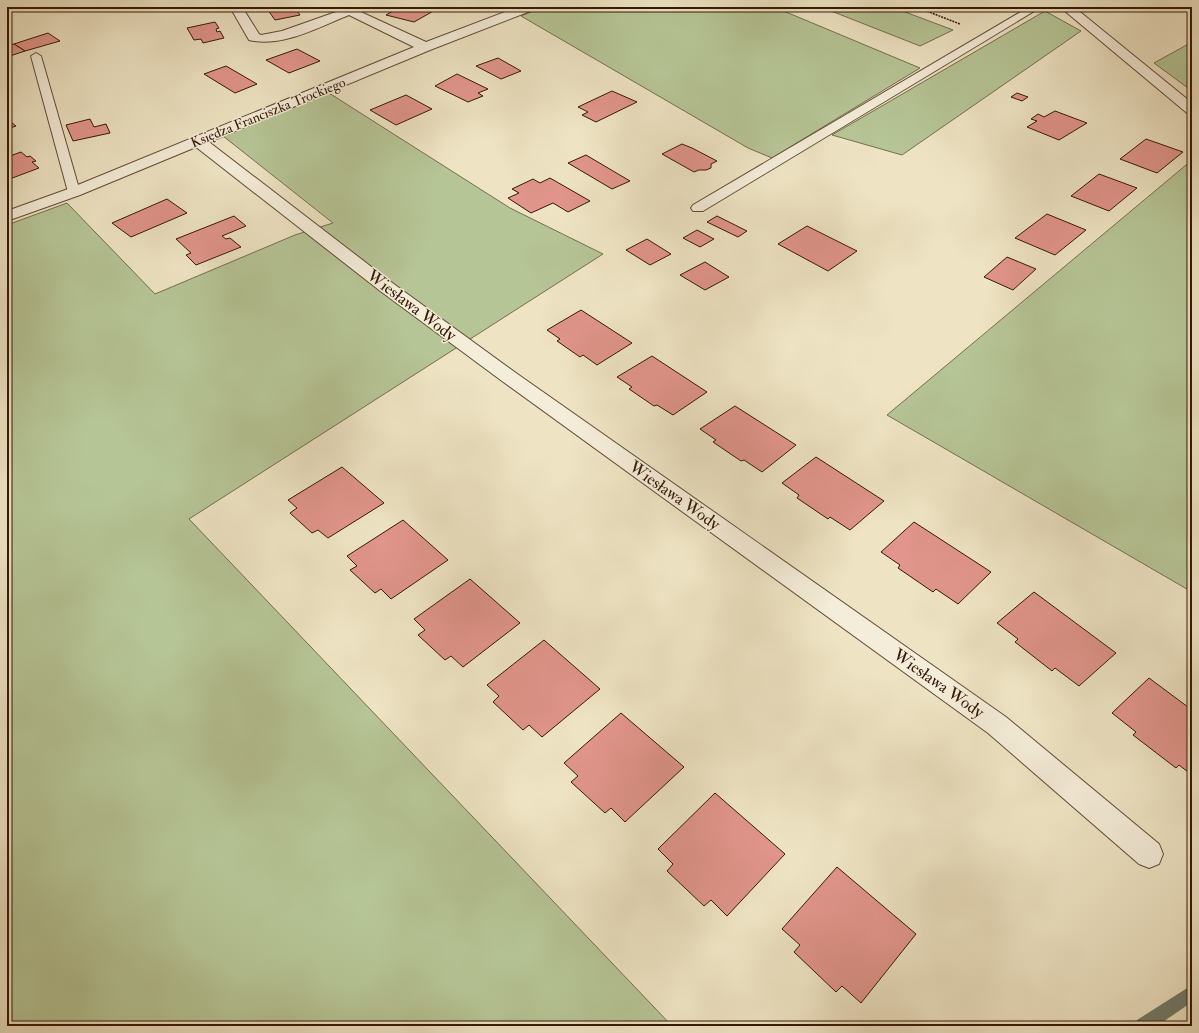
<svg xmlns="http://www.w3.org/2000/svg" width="1199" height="1033" viewBox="0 0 1199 1033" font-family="'IM FELL Double Pica',serif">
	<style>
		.green { fill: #b6c596; stroke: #766e4d }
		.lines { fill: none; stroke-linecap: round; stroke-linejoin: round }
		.stream { fill: #727c6b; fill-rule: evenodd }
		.building { fill: #e1958c; stroke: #351804 }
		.lane-casing { stroke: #634b34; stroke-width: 2 }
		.street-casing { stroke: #634b34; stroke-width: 2 }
		.path { stroke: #351804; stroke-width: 1.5; stroke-dasharray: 2 1; stroke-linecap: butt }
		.lane { fill: #f4edd9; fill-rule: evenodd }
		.street { fill: #f4edd9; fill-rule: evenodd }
		.labels { text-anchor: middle; stroke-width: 3; stroke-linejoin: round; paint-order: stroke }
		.far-street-label { font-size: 14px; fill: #351804; stroke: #f4edd9 }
		.street-label { font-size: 17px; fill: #351804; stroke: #f4edd9 }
	</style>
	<rect width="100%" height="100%" fill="#eee4c4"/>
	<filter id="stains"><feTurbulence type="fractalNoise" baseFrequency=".005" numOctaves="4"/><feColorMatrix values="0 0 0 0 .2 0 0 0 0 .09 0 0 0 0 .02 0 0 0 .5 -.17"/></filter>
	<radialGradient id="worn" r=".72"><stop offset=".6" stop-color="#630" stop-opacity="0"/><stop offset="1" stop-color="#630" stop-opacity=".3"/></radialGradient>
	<g class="green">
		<path d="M543 7H774L920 68 772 158 748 148 521 16Z"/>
		<path d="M821 7H892L953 30 920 46Z"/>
		<path d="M1045 11 1081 31 902 155 832 135Z"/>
		<path d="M1192 42V91L1154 63Z"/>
		<path d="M329 93 510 208 603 254 189 519 672 1026H7V225L67 203 155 294 295 235 333 223 223 136Z"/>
		<path d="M1192 160V592L887 415Z"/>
	</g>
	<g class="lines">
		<path class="stream" d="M1192 985V1002L1157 1026H1135L1137 1020Z"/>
	</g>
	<g class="building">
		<path d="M262 7H294L300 15 275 20 268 10 264 11Z"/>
		<path d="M400 7H428L437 9 414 22 386 15Z"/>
		<path d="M215 22 219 28 216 29 217 32 220 31 224 38 203 43 201 39 194 40 187 28Z"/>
		<path d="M48 33 60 41 25 51 14 44Z"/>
		<path d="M14 44 25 51 7 57V46Z"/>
		<path d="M297 49 320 61 289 73 266 60Z"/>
		<path d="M498 58 521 71 501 79 476 66Z"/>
		<path d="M226 66 257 84 235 93 204 74Z"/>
		<path d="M457 74 488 89 478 93 483 96 468 102 435 86Z"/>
		<path d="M612 91 637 102 596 122 582 115 588 112 578 107Z"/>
		<path d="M1017 93 1028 97 1022 101 1011 97Z"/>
		<path d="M406 95 432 109 396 125 370 110Z"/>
		<path d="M1055 111 1087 123 1059 140 1027 127 1037 121 1031 119 1038 114 1044 117Z"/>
		<path d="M7 119 16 126 7 129Z"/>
		<path d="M90 119 94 127 106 124 110 133 73 141 66 125Z"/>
		<path d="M1146 139 1183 152 1157 173 1120 159Z"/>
		<path d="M682 144 692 148 717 161 711 164V168L706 170H699L694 172 662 154Z"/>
		<path d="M21 152 27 157 30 156 36 161 32 162 39 168 7 180V157Z"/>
		<path d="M586 155 630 181 612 189 568 163Z"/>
		<path d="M1099 174 1137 188 1109 211 1071 196Z"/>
		<path d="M550 178 590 201 568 212 553 203 531 213 508 198 519 193 512 189 533 179 540 183Z"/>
		<path d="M167 199 187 213 131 237 112 223Z"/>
		<path d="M1047 214 1086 230 1055 255 1015 238Z"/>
		<path d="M234 216 246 226 222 236 226 239 230 238 241 247 196 265 186 255 191 253 176 239Z"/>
		<path d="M717 216 747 231 738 237 707 222Z"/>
		<path d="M807 226 857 251 828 271 778 244Z"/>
		<path d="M697 230 714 239 700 247 683 238Z"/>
		<path d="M647 239 671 254 650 265 626 250Z"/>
		<path d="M1007 257 1036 269 1013 290 984 277Z"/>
		<path d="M705 262 729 277 705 290 680 275Z"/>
		<path d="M581 310 632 343 597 365 583 355 580 357 557 341 560 339 547 330Z"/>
		<path d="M652 356 707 392 673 415 657 405 654 406 629 389 632 387 617 377Z"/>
		<path d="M735 406 796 445 762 472 744 460 741 461 713 442 716 440 700 429Z"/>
		<path d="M816 457 884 501 850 530 830 517 828 519 797 498 799 495 782 483Z"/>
		<path d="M342 467 384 503 328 538 318 530 312 533 290 513 297 508 288 500Z"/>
		<path d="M403 520 448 560 391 599 381 589 375 593 350 570 357 566 347 556Z"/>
		<path d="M914 522 991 572 958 604 936 589 933 592 898 568 900 565 881 552Z"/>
		<path d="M470 579 520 623 463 667 451 656 445 660 418 635 425 630 414 619Z"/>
		<path d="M1034 592 1116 653 1079 686 1055 668 1052 671 1015 642 1018 639 997 623Z"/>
		<path d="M544 640 600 689 542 737 529 725 523 730 493 702 499 696 487 685Z"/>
		<path d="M1149 678 1192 710V775L1179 765 1176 768 1133 735 1136 732 1112 713Z"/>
		<path d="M621 713 684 767 625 822 611 808 605 813 571 782 578 776 564 763Z"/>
		<path d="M715 793 785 854 727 916 711 900 704 906 667 871 673 864 658 849Z"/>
		<path d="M837 867 916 934 861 1003 842 986 836 992 794 952 800 945 782 929Z"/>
	</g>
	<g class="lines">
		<g class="lane-casing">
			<g id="lane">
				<path d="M1029 7H1041L703 211H693L691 208 693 205Z"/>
				<path d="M36 53 41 56 80 192 79 195H69L68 192 31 56Z"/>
			</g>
		</g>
		<g class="street-casing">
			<g id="street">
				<path d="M230 7H242L259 34 261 35 282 31 350 7 426 42 518 7H535L533 10 430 50 209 142 391 282 516 373 1006 717 1159 844 1163 854 1159 864 1149 868 1139 864 988 733 502 381 379 290 196 147 80 195 7 221V211L68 189 414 47 349 15C319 27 282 48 249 40Z"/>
				<path d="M1060 7H1074L1192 103V114L1187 113Z"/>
			</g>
		</g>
		<path class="path" d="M916 7 960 24"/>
		<use href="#lane" class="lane"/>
		<use href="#street" class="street"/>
	</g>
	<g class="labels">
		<g class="far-street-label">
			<text transform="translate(268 112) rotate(-22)" y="5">Księdza Franciszka Trockiego</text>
		</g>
		<g class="street-label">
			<text transform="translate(412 305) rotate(37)" y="6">Wiesława Wody</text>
			<text transform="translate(675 495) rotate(35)" y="6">Wiesława Wody</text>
			<text transform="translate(939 683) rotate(35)" y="6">Wiesława Wody</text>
		</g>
	</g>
	<rect width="1199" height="1033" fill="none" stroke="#eee4c4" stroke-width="24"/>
	<rect x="8" y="8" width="1183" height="1017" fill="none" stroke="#351804" stroke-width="2"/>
	<rect x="12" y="12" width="1175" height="1009" fill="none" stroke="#351804"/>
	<rect width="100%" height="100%" filter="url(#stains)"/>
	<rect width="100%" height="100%" fill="url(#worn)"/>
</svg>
